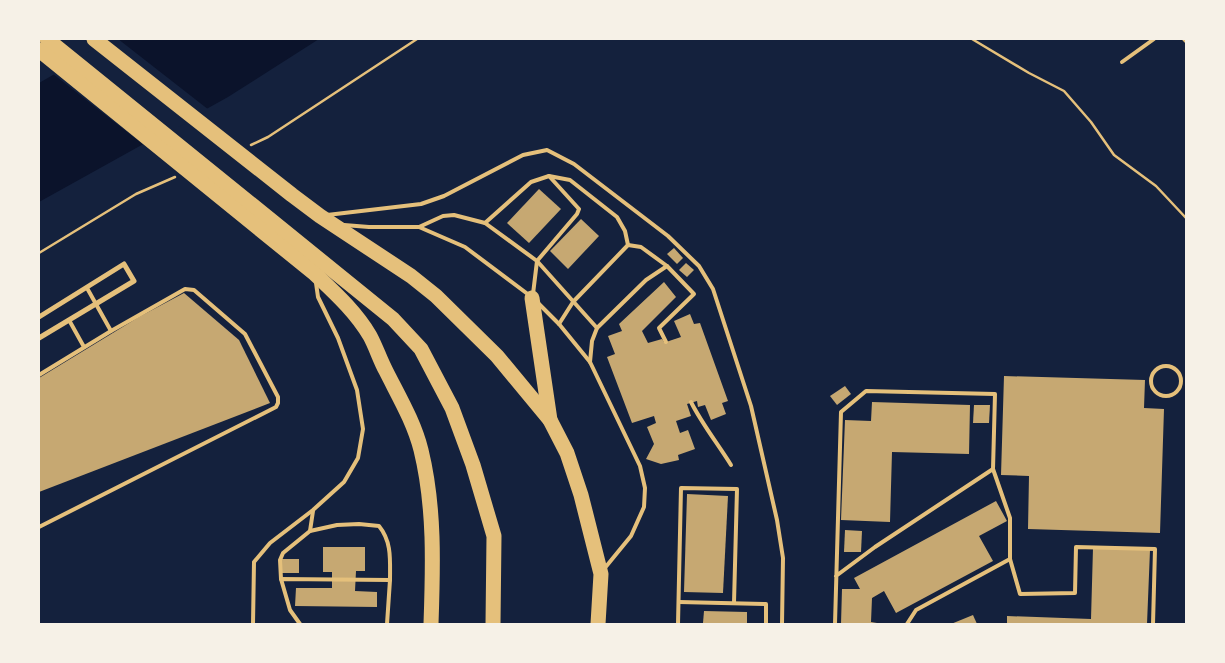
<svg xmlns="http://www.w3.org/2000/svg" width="1225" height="663" viewBox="0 0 1225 663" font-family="'Public Sans',sans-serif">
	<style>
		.water { fill: #0b132b }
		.pier { fill: #14213d }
		.building { fill: #c6a872 }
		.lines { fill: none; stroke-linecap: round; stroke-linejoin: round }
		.path { stroke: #e5c07b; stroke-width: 2.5 }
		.service { stroke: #e5c07b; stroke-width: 4 }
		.minor { stroke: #e5c07b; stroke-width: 5 }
		.motorway { stroke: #e5c07b; stroke-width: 15 }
	</style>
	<rect width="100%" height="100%" fill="#14213d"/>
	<path class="water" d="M116 39H319L228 97 39 202V83Z"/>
	<path class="pier" d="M111 39H118L209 110 145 146 52 73Z"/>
	<g class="building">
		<path d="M539 189 561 209 529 243 507 223Z"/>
		<path d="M581 219 599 236 568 269 550 251Z"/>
		<path d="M674 248 683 258 677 264 667 254Z"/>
		<path d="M686 263 694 270 687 277 679 270Z"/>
		<path d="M664 282 676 297 642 331 648 343 662 339 664 342H666L681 337 674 321 690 314 694 324 700 323 728 401 722 403 726 414 711 420 705 405 698 407 697 401 687 404 691 416 676 421 680 433 688 430 695 449 678 455 679 460 661 464 646 459 654 444 647 427 656 423 654 416 632 423 607 357 615 354 608 336 622 331 619 324Z"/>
		<path d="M184 293 239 340 270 403 39 492V378L139 317Z"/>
		<path d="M1004 376 1145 380 1144 408 1164 409 1160 533 1028 529 1029 476 1001 475Z"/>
		<path d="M845 386 851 394 837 405 830 396Z"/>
		<path d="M872 402 970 405 969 454 892 452 890 522 841 520 845 420 871 421Z"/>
		<path d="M974 405H990L989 423H973Z"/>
		<path d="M687 494 728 496 723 593 684 592Z"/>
		<path d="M996 501 1007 521 979 536 993 561 896 613 884 591 872 598 871 622 877 623V624H841L842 589H860L854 578Z"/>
		<path d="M845 530 862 531 861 552H844Z"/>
		<path d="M323 547H365V571H356L355 591 377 592V607L295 606 296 588H332V572H323Z"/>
		<path d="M1093 548 1150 550 1147 624H1007V616L1091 619Z"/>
		<path d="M281 559H299V573H282Z"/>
		<path d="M704 611 747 612V624L703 623Z"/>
		<path d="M973 615 977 624H951Z"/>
	</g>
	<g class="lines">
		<g class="path">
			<path d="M972 39 1029 73 1064 91 1091 122 1114 155 1156 186 1186 218"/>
			<path d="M251 145 268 137 417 39"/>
			<path d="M39 253 136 194 175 177"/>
		</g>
		<g class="service">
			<path d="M1184 39 1186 41"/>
			<path d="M1122 62 1154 39"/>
			<path d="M327 215 421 204 444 196 523 155 547 150 574 164 668 236 699 266 713 289 751 406 777 520 783 558 782 624"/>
			<path d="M485 223 531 182 549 176 570 180 617 217 625 231 628 245"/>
			<path d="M344 225 369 227H419L465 247 529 295"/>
			<path d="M419 227 443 216 454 215 485 223 537 261 597 328"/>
			<path d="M87 288 111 331"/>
			<path d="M533 294 537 261 577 214 579 209 549 176"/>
			<path d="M538 303 559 324 590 362 640 466 645 488 644 507 631 536 604 569"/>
			<path d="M69 320 84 347"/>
			<path d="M559 324 573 302 628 245 641 247 667 266 646 280 597 328 592 341 590 362"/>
			<path d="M666 342 659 328 694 294 667 266"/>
			<circle cx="1166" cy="381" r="15"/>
			<path d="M39 375 111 331 185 289 194 290 245 334 278 397V403L276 407 39 527"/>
			<path d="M691 402C702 424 718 444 731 465"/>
			<path d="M310 531 313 511"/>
			<path d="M1010 559 1020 594 1075 593 1076 547 1155 549 1153 624"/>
			<path d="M281 579 280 560 283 553 310 531 337 525 359 524 379 526C392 542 390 560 390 580"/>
			<path d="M679 602 766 604V624"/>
			<path d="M253 624 254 562 270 543 313 510 344 482 358 458 363 429 357 390 338 338 318 297 316 283"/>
			<path d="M300 624 290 610 281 579 390 580 387 624"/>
			<path d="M678 624 681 488 737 489 734 603"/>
			<path d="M835 624 841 412 866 391 995 394 993 469 875 547 836 576"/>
			<path d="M907 624 916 610 1010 559V518L993 469"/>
		</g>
		<path class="minor" d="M39 317 124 264 134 281 39 338"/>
		<g class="motorway">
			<path d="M47 39 393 319 421 349 452 408 473 465 494 536 493 624"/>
			<path d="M94 39 292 195 320 216 411 276 436 296 497 356 550 420 567 453 581 495 601 574 598 624"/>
			<path d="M39 50 315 274C335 293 356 312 370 336 376 347 380 360 386 371 399 397 414 422 421 450 435 507 433 567 431 624"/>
			<path d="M532 298 550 420"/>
		</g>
	</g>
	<rect width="1225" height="663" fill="none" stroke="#f6f1e7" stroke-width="80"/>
</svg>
